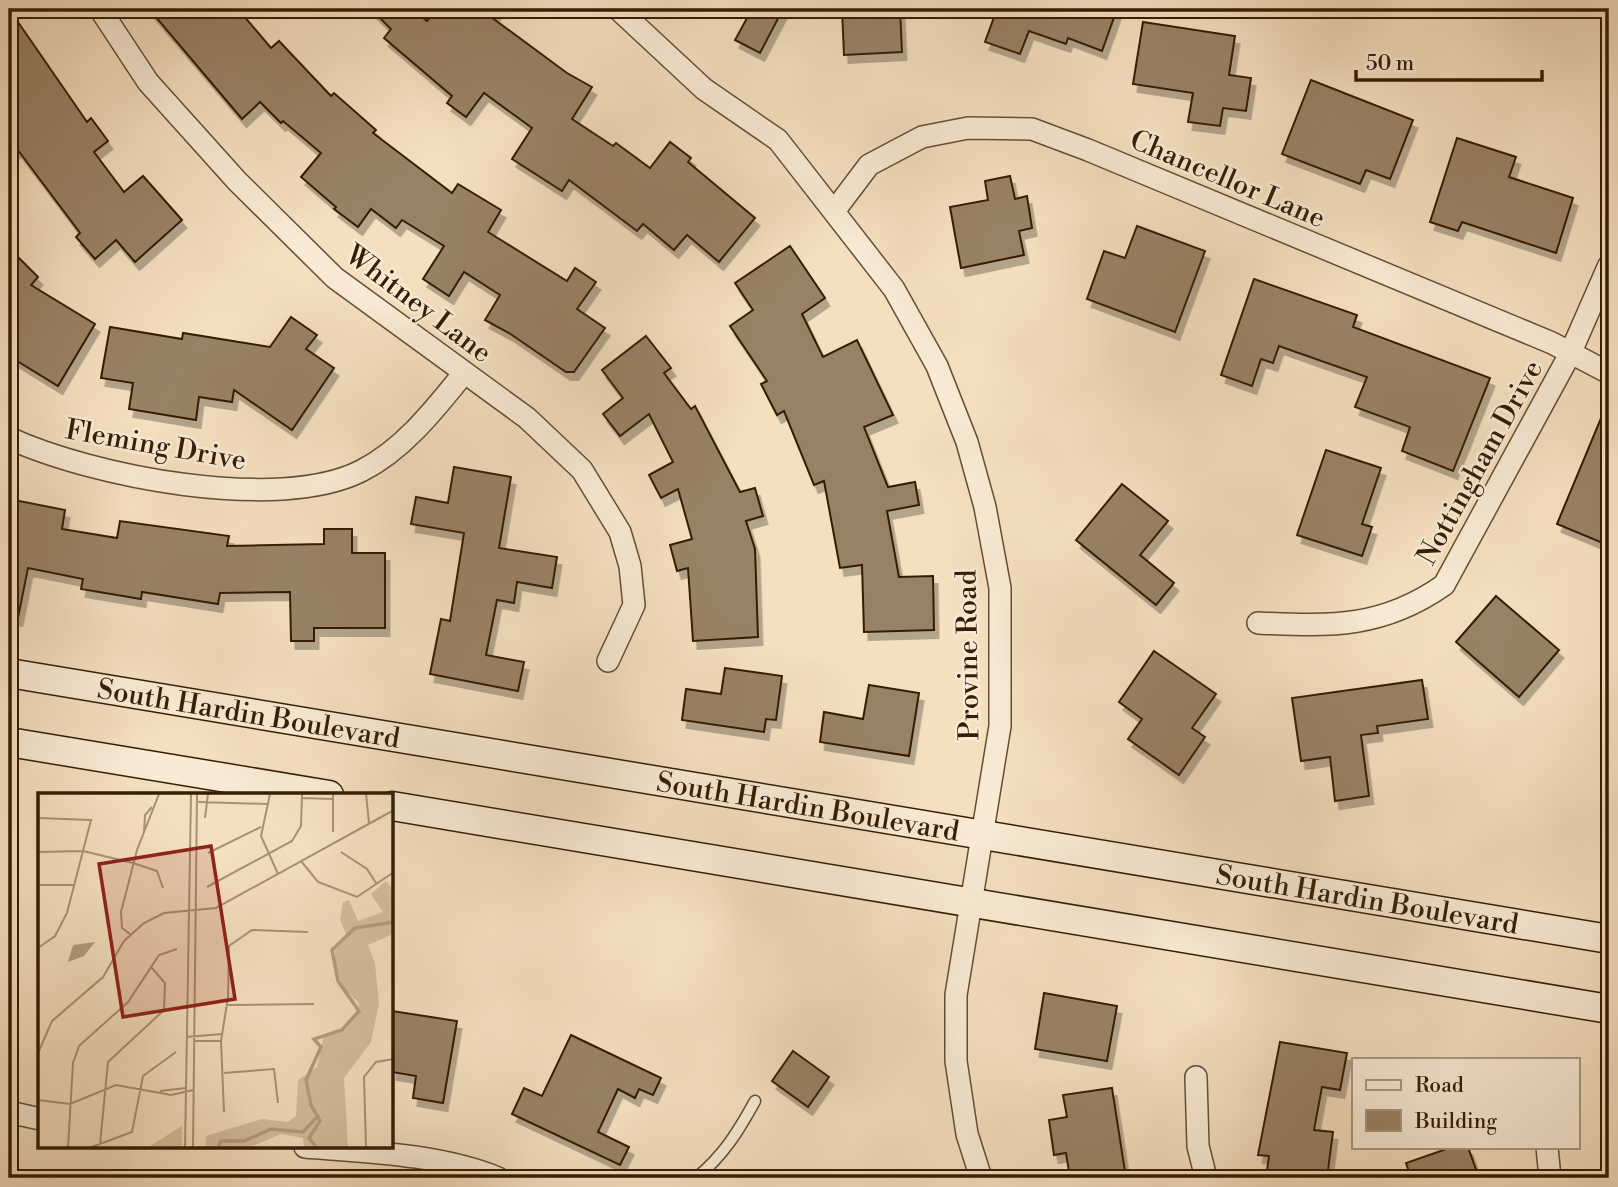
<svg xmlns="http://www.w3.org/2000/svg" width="1618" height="1187" viewBox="0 0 1618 1187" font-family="'Libre Bodoni',serif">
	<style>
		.building { fill: #988265; stroke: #351e03; stroke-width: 2; filter: url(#shadow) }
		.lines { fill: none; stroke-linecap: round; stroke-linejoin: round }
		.lane-casing { stroke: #654e32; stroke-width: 13 }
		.street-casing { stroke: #654e32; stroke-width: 24 }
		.secondary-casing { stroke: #351e03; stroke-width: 31 }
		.lane { stroke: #f8ead5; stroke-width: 10 }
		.street { stroke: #f8ead5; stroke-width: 21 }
		.secondary { stroke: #f8ead5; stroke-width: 28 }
		.labels { text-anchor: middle; stroke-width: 5; stroke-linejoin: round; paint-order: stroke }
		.street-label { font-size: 28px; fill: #351e03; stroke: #f8ead5 }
		.inset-river { fill: none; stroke: #b39d7f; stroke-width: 3.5 }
		.inset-road { fill: none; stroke: #a89274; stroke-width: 2 }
		.view { fill: #8f2418; fill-opacity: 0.15; stroke: #8f2418; stroke-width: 3.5 }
		.inset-edge { fill: none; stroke: #351e03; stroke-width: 3.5 }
	</style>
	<defs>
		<filter id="shadow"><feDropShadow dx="4.5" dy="8" stdDeviation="0" flood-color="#0004"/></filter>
	</defs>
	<rect width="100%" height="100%" fill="#f4dfbf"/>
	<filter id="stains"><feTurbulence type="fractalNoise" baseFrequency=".00286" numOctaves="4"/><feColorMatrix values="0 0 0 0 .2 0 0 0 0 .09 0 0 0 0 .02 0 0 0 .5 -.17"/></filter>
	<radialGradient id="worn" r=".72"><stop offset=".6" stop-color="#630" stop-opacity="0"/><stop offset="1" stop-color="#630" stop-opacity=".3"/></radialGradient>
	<g class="building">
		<path d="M9 9 87 122 91 118 108 141 94 152 124 192 143 176 182 220 135 262 116 240 95 259 76 237 80 233 17 149 9 154Z"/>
		<path d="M149 9H238L271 48 279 41 331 96 334 93 376 130 373 133 452 193 458 184 501 210 488 232 567 281 575 268 596 282 577 309 605 328 574 372H566L509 333 485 320 500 295 464 272 449 296 423 279 444 246 402 220 396 228 371 209 358 227 334 209 336 207 301 177 321 153 283 121 281 123 260 102 242 119Z"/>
		<path d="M371 9H412L427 21 437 9H498L491 17 567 73 592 87 572 119 613 146 616 143 650 168 670 142 691 158 688 162 755 218 719 262 687 235 674 250 643 224 637 231 569 180 562 191 512 159 532 128 484 93 466 117 447 103 452 96 384 38 391 29Z"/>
		<path d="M752 9H783L760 53 735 40Z"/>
		<path d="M842 9H900L902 52 844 55Z"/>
		<path d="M997 9H1117L1102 51 1068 38 1066 44 1029 31 1020 54 985 42Z"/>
		<path d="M1143 22 1235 36 1229 75 1251 78 1246 111 1223 108 1220 126 1188 122 1193 93 1133 84Z"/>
		<path d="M1311 80 1413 120 1390 179 1366 170 1360 184 1282 154Z"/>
		<path d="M1457 138 1516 157 1509 177 1573 198 1556 253 1462 222 1458 231 1430 222Z"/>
		<path d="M1010 176 1015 199 1027 196 1032 228 1019 231 1024 255 961 268 950 207 988 200 985 181Z"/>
		<path d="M1137 226 1205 251 1175 332 1087 299 1104 251 1125 258Z"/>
		<path d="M790 246 825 298 802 314 823 357 857 340 893 415 864 427 888 487 915 482 919 505 887 511 899 577 933 576 934 630 864 632 862 565 840 568 824 481 814 485 784 411 777 415 761 384 767 381 730 326 753 310 735 283Z"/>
		<path d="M9 248 38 277 31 285 95 324 58 386 9 356Z"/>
		<path d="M1254 279 1357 315 1353 327 1490 378 1453 471 1402 451 1410 427 1355 407 1367 377 1279 346 1273 363 1261 359 1252 386 1221 375Z"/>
		<path d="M291 317 317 335 306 349 334 368 292 430 234 390 232 402 199 397 196 420 129 409 133 383 101 378 110 327 182 339 183 333 270 347Z"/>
		<path d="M646 336 671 368 664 373 691 409 695 406 740 492 755 488 763 516 746 521 755 549 758 637 693 641 688 568 677 571 670 545 692 539 678 489 661 498 649 475 673 462 649 414 620 436 603 414 623 398 602 370Z"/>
		<path d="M1609 399V533L1605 544 1557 524Z"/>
		<path d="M1326 450 1381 468 1362 524 1372 527 1362 556 1297 535Z"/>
		<path d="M454 467 511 477 499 548 557 557 552 588 517 582 514 603 497 600 486 655 524 662 518 691 430 674 441 619 450 621 464 533 411 524 416 497 448 503Z"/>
		<path d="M1122 484 1168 521 1140 555 1174 583 1156 605 1076 540Z"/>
		<path d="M9 499 65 510 62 529 117 538 120 521 229 536 227 546 324 544V529H352V553H385V628H314V641H291L290 592 220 593 218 604 142 592 141 599 81 589 83 579 28 568 18 618 9 617V547L12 530 9 529Z"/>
		<path d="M1496 596 1559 650 1519 697 1456 642Z"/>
		<path d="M1154 651 1216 694 1192 728 1205 737 1179 775 1128 739 1142 719 1119 702Z"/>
		<path d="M725 668 782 676 776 720 766 719 764 732 682 720 686 689 721 694Z"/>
		<path d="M1422 680 1428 719 1377 726 1378 733 1361 735 1369 796 1335 801 1330 757 1301 761 1292 698Z"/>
		<path d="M869 685 919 693 909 756 820 742 824 712 863 719Z"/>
		<path d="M1044 993 1117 1006 1107 1061 1035 1049Z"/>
		<path d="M392 1011 457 1021 443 1103 413 1098 416 1076 392 1072Z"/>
		<path d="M571 1035 661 1078 653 1095 639 1089 635 1098 618 1089 598 1132 629 1147 620 1165 512 1114 524 1088 542 1096Z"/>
		<path d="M1280 1042 1347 1053 1340 1090 1322 1087 1314 1130 1333 1132 1327 1178H1266L1269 1156 1258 1155Z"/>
		<path d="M793 1051 829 1077 808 1107 772 1081Z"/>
		<path d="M1112 1088 1126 1178H1070L1066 1153 1054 1155 1049 1120 1067 1117 1063 1095Z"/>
		<path d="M1452 1147H1468L1479 1178H1411L1406 1163Z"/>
	</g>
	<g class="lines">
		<g class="lane-casing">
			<path id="lane" d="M696 1178C723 1156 738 1132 755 1101"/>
		</g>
		<g class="street-casing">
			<g id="street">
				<path d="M100 9 148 82 237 181 335 278 527 418 582 470 620 532 630 566 634 605 608 661"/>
				<path d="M618 9 704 89 778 140 894 289 937 366 967 442 985 507 1000 588V726L956 995V1061L967 1134 981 1178"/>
				<path d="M835 210 869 165 922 137 968 128 1032 129 1088 150 1552 343 1609 373"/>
				<path d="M9 438C91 476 278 513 361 471 403 450 435 409 464 373"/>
				<path d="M1258 623C1330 626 1381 629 1444 585L1570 354 1609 265"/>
				<path d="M1196 1077 1198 1146 1206 1178"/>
				<path d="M9 1112 40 1119"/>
				<path d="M305 1147C368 1152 439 1154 498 1178"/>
				<path d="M1547 1147 1550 1178"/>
			</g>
		</g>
		<g class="secondary-casing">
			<g id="secondary">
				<path id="s1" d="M9 673 1609 939"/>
				<path d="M9 742 329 795"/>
				<path d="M392 806 1609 1009"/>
			</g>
		</g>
		<use href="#lane" class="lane"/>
		<use href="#street" class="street"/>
		<use href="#secondary" class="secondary"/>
	</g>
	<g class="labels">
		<g class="street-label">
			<text transform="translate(1228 178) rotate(23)" y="10">Chancellor Lane</text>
			<text transform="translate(419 303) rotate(37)" y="10">Whitney Lane</text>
			<text transform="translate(156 444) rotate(10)" y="10">Fleming Drive</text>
			<text transform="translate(1479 462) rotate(-61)" y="10">Nottingham Drive</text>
			<text transform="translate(967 655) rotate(-91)" y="10">Provine Road</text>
			<text dy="10" stroke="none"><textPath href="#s1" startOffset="243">South Hardin Boulevard</textPath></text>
			<text dy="10" stroke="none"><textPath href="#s1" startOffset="810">South Hardin Boulevard</textPath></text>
			<text dy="10" stroke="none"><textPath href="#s1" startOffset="1377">South Hardin Boulevard</textPath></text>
		</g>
	</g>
	<g transform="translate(38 793)">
		<rect width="355" height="355" fill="#f4dfbf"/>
		<path d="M348 88 355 96V141L330 152 337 170 341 211 333 249 306 285 310 355H266L265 345 243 341 210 355H167L168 343 224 326 250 329 258 323 260 287 279 274 286 242 307 237 322 219 320 209 304 194 297 170V157L309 144 302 127 305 109 311 107 320 128 345 119 333 101ZM144 333V355H112V353Z" fill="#d4be9f"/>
		<path d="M57 149 46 163 30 169 35 152Z" fill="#b39d7f"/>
		<path class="inset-river" d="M180 355 183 348H206L233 336 265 339 278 325M279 355 271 345 282 328 273 312 268 287 283 254 276 246 304 237 321 218 300 188 294 157 317 135 356 129"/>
		<path class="inset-road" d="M232 1 223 43 240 81M295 1V39M328 1 331 30M264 5 295 6M160 9 230 11M0 25 53 27 29 120 17 143 0 155M167 25 170 1M106 40 107 22 114 14M0 59 45 58 95 70 119 78 125 95M303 59 329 76 338 90M170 60 223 34M263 68 280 89 319 104 356 79M0 92H36M169 94 254 48 263 33 264 1M92 141 84 135 83 119 99 57 121 1M190 212 276 211M148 244 184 241M157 248H183M0 260 14 228 65 184 86 148 106 130 126 120 178 115 356 17M186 280 236 276 240 310M122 298 148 295M0 307 32 311 78 292 133 302 155 297M186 319 183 248 190 204 191 153 214 137 270 139M62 351 70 269 126 217 127 190 113 174M30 355 35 270 41 253 90 209 121 162 139 156M51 355 94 339 105 283 138 259M147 355 153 1M155 355 159 1M328 355 326 284 338 269 356 266"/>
		<path class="view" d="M173 53 197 206 85 224 61 71Z"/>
		<rect width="355" height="355" class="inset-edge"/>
	</g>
	<rect width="1618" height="1187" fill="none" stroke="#f4dfbf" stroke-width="35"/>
	<rect x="10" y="10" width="1597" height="1166" fill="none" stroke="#351e03" stroke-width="3.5"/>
	<rect x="18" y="18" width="1583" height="1152" fill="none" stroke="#351e03" stroke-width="2"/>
	<rect x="1352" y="1058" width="228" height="91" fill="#f8ead5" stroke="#aa9881" stroke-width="2"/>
	<rect x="1366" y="1080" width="35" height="10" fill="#f8ead5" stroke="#aa9881" stroke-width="2"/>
	<text x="1415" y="1092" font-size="21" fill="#351e03">Road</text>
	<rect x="1366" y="1110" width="35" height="21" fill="#988265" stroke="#aa9881" stroke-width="2"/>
	<text x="1415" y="1128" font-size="21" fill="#351e03">Building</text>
	<path d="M1356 70v10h186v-10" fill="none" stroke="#351e03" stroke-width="3.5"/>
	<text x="1366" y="70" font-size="21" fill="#351e03" stroke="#f8ead5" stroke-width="5" paint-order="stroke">50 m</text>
	<rect width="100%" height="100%" filter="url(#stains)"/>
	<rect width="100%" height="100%" fill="url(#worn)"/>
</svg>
